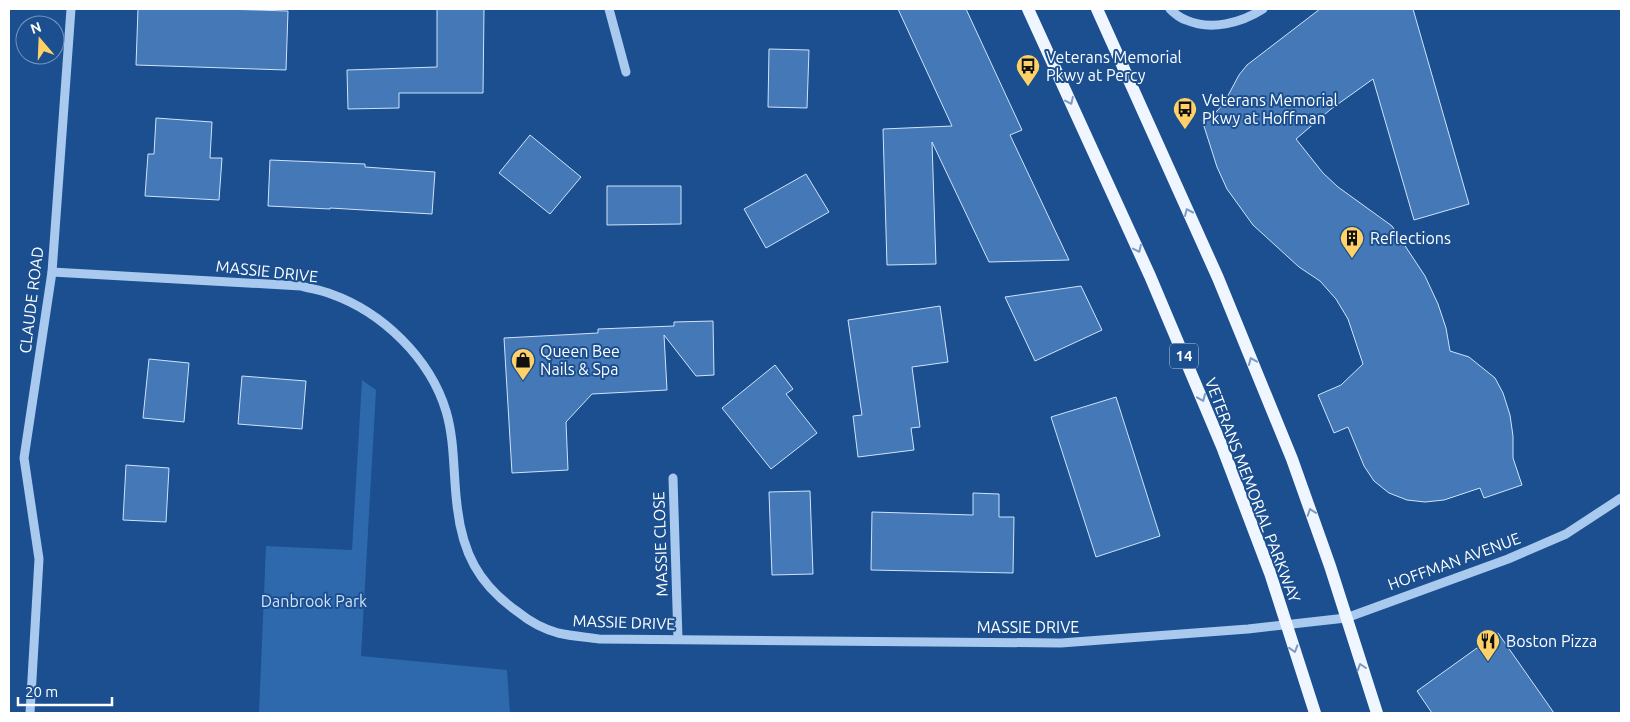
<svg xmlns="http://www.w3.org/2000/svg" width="1630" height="722" viewBox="0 0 1630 722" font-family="Ubuntu,sans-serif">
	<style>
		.green { fill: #2e69ad }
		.building { fill: #4478b7; stroke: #cfe3fa }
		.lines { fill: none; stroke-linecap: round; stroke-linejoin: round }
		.minor { stroke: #a9c9ee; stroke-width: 9 }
		.major { stroke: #f0f6ff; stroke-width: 12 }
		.oneway { stroke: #7b9ac1 }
		.labels { text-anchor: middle; stroke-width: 4; stroke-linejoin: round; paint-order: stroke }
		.shield { fill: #1b4f8f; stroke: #bbcadd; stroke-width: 1 }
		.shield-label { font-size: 15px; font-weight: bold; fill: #fff }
		.poi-label { font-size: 16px; fill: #fff; stroke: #1b4f8f; text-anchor: start }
		.street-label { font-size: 16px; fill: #fff; stroke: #1b4f8f }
		.park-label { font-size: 16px; fill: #cfe3fa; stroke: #1b4f8f }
	</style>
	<rect width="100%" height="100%" fill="#1b4f8f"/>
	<path class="green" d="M362 380 376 390 361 656 507 670 510 713H259L266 546 352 550Z"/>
	<g class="building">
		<path d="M138 9H224L288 11 286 70 136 65Z"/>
		<path d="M437 9H484L483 93H399V108L348 109 347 70 437 67Z"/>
		<path d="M898 9H966L1022 130 1010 135 1069 260 989 262 932 142 936 264 887 265 883 129 952 126Z"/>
		<path d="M1320 9H1413L1469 204 1414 220 1373 79 1331 109 1296 139 1323 173 1338 187 1392 226 1425 276 1438 304 1446 328 1450 351 1469 357 1495 378 1503 393 1510 415 1513 436V458L1522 485 1484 498 1480 488 1444 500 1425 502 1407 500 1389 493 1374 481 1364 466 1348 427 1334 433 1318 395 1341 385 1363 364 1348 319 1336 299 1320 281 1299 267 1253 225 1227 189 1217 167 1202 120 1217 111 1224 103 1239 75 1247 65Z"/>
		<path d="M769 49 809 50 807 108 768 107Z"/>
		<path d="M156 118 212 122 210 158H222L219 200 145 196 148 154H154Z"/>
		<path d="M530 135 581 177 550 214 499 173Z"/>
		<path d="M270 160 365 164V167L435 172 432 214 330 208V209L268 206Z"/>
		<path d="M806 174 829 212 766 248 744 209Z"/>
		<path d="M607 186H681V224L607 225Z"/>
		<path d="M1081 286 1102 330 1035 361 1005 297Z"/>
		<path d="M940 306 948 362 912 367 920 427 911 428 914 450 858 457 853 416 862 415 848 320Z"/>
		<path d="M713 321 714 375 696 376 664 335 667 390 592 394 566 422 568 470 512 473 504 338 598 333V329L674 326V322Z"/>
		<path d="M149 359 189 363 184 422 143 418Z"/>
		<path d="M775 365 793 389 786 394 817 433 771 469 722 408Z"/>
		<path d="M242 376 306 381 302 429 238 424Z"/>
		<path d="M1116 397 1160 536 1096 557 1051 417Z"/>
		<path d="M126 465 169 468 166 522 123 520Z"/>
		<path d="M810 491 813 574 772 575 769 492Z"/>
		<path d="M973 493 999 494V517H1014L1013 573 871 570 872 512 973 515Z"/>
		<path d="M1498 633 1554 713H1432L1417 691Z"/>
	</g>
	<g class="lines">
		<g class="minor">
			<path d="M609 9 626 72"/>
			<path d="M1170 9C1174 13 1180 18 1186 20 1211 31 1241 23 1263 9"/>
			<path d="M52 272 301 286C311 289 321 290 331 294 382 312 430 358 446 411 455 441 453 473 457 505 462 552 478 584 518 612 529 621 544 629 558 633 571 636 585 637 599 639L1061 643 1248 629 1346 618 1508 559 1566 534 1621 498"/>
			<path d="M673 478 678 639"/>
			<path d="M30 713 39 559 24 458 52 272 71 9"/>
		</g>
		<g class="major">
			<path d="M1028 9 1150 276 1223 449 1270 573 1315 713"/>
			<path d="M1097 9 1218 278 1292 459 1330 566 1377 713"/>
		</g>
	</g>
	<defs><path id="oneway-chevron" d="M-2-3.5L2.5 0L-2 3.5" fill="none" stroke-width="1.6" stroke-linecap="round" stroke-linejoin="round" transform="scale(1.25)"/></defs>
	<g class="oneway">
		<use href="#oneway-chevron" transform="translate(1070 101) rotate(65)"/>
		<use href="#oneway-chevron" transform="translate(1188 212) rotate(-114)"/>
		<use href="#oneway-chevron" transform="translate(1138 249) rotate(65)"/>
		<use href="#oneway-chevron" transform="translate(1252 361) rotate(-112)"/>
		<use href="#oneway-chevron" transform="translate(1202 398) rotate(67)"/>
		<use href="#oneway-chevron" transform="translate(1311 512) rotate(-109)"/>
		<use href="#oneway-chevron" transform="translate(1294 649) rotate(73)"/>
		<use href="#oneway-chevron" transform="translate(1361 667) rotate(-108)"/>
	</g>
	<defs>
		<g id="bus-pin" transform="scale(1.25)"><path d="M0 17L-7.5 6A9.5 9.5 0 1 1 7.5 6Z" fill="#ffd166" stroke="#1b4f8f"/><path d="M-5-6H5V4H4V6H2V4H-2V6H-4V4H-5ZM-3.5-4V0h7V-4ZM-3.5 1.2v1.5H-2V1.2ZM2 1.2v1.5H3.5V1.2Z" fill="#111"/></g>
		<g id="building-pin" transform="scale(1.25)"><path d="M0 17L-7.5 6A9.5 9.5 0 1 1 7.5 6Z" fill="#ffd166" stroke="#1b4f8f"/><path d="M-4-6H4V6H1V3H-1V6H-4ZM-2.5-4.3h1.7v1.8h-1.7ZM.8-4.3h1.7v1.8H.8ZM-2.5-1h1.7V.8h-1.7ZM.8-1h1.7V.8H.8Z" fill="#111"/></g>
		<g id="shop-pin" transform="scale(1.25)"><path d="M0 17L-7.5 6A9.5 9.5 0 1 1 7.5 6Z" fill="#ffd166" stroke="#1b4f8f"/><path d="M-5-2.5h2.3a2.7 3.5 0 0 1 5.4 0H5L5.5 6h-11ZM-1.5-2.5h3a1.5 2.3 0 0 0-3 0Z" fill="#111"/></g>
		<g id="restaurant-pin" transform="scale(1.25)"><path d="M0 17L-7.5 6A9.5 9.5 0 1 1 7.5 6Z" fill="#ffd166" stroke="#1b4f8f"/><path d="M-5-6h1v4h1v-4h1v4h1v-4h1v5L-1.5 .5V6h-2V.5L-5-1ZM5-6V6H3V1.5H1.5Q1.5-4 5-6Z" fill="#111"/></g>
	</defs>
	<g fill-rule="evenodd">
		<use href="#bus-pin" x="1028" y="66"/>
		<use href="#bus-pin" x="1185" y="109"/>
		<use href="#building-pin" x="1352" y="238"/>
		<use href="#shop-pin" x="523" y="360"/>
		<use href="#restaurant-pin" x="1488" y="641"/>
	</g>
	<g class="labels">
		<rect class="shield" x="1170" y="343.5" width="28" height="25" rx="4"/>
		<g class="shield-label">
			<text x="1184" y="361">14</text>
		</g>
		<g class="poi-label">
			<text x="1046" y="63">Veterans Memorial<tspan x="1046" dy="18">Pkwy at Percy</tspan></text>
			<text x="1202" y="106">Veterans Memorial<tspan x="1202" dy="18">Pkwy at Hoffman</tspan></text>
			<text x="1370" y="244">Reflections</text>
			<text x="540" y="357">Queen Bee<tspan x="540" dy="18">Nails &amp; Spa</tspan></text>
			<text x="1506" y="647">Boston Pizza</text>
		</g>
		<g class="street-label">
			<text transform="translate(267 271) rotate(6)" y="6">MASSIE DRIVE</text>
			<text transform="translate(31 300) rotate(-83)" y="6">CLAUDE ROAD</text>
			<text transform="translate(1253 490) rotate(69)" y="6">VETERANS MEMORIAL PARKWAY</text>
			<text transform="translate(660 544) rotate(-92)" y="6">MASSIE CLOSE</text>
			<text transform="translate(1454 561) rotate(-20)" y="6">HOFFMAN AVENUE</text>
			<text transform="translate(624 622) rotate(2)" y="6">MASSIE DRIVE</text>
			<text x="1028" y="633">MASSIE DRIVE</text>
		</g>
		<g class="park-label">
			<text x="314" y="607">Danbrook Park</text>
		</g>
	</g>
	<rect width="1630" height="722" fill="none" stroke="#ffffff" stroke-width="20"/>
	<g transform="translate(40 40) rotate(341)"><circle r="24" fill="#1b4f8f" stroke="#7695bc"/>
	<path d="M0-4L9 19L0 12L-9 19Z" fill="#ffd166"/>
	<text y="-8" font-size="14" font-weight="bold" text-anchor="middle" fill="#ffffff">N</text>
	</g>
	<path d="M18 697v8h94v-8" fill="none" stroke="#ffffff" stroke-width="2.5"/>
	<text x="25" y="697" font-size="15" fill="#ffffff" stroke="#1b4f8f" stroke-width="4" paint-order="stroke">20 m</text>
</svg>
